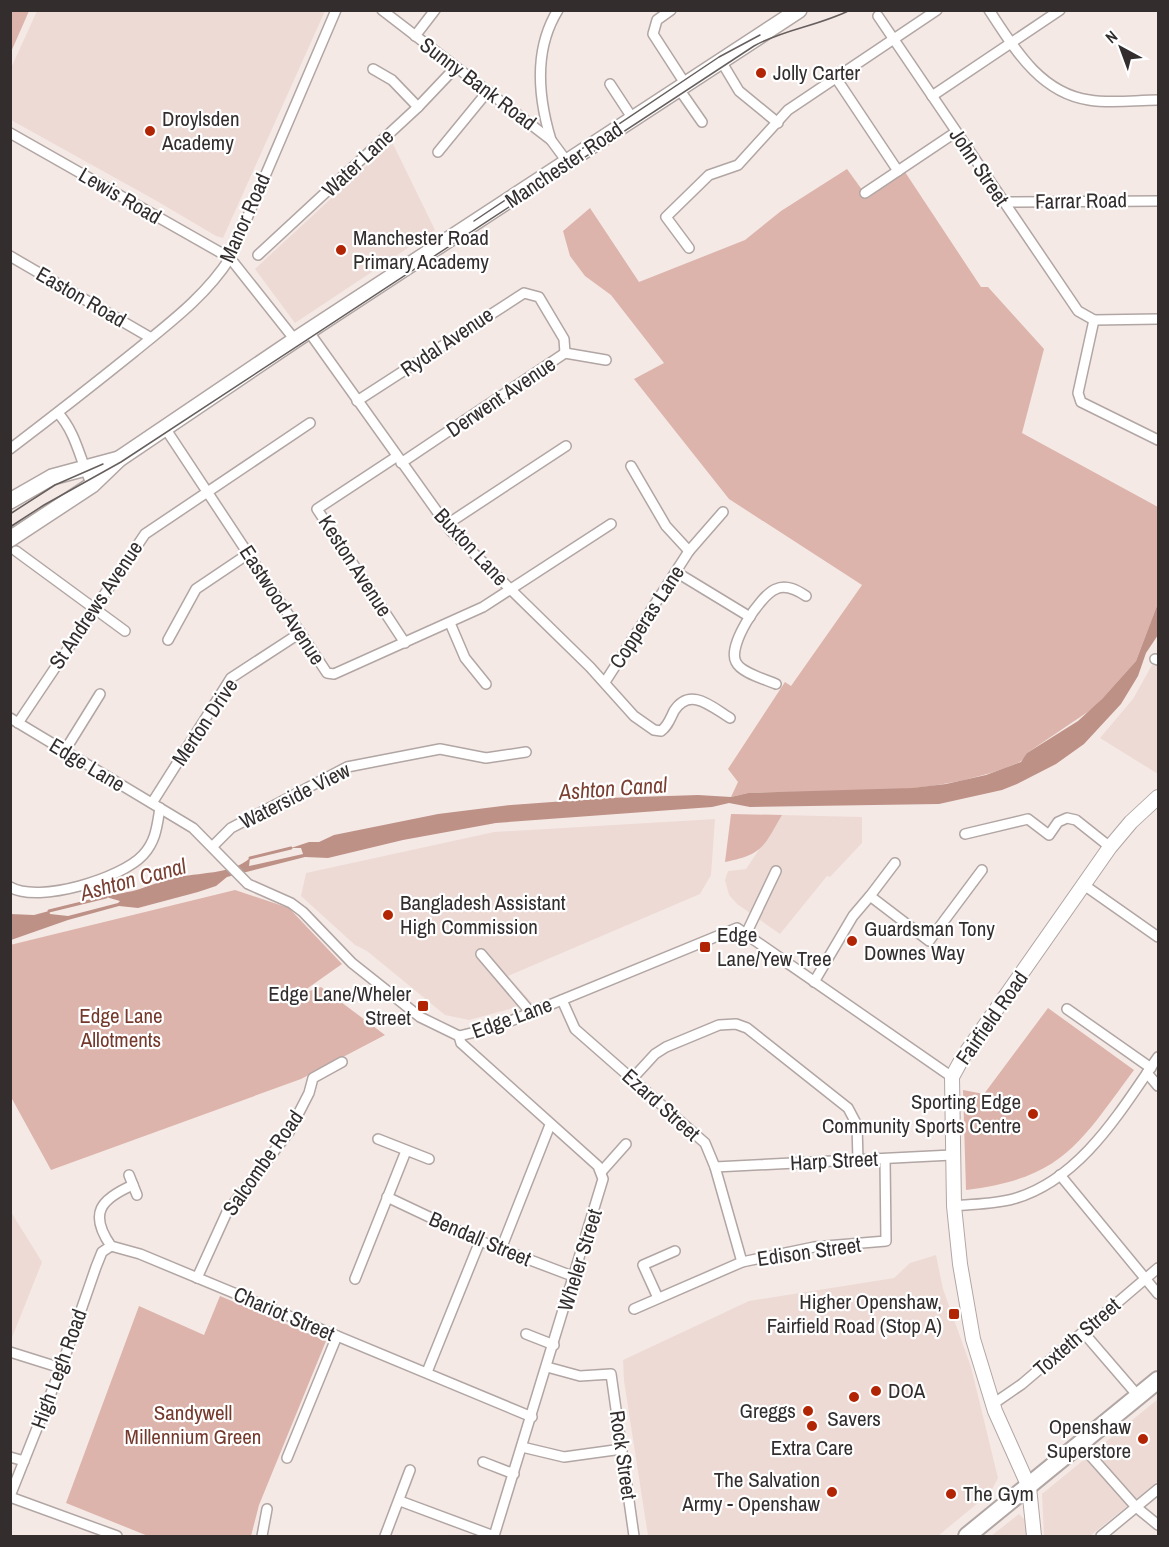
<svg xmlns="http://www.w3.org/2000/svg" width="1169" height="1547" viewBox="0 0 1169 1547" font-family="'Archivo Narrow',sans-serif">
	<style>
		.built { fill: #eddad5 }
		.green { fill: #dcb4ab }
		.water { fill: #be9187 }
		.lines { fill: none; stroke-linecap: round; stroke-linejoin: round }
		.stream { stroke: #be9187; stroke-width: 3 }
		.street-casing { stroke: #b1a6a3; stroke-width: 12 }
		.secondary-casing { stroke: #b1a6a3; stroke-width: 16 }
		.primary-casing { stroke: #b1a6a3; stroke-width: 18 }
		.highway-casing { stroke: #b1a6a3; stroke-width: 20 }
		.street { stroke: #fff; stroke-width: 9 }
		.secondary { stroke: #fff; stroke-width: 14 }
		.primary { stroke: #fff; stroke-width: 15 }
		.highway { stroke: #fff; stroke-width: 16 }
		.tram { stroke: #665f5d; stroke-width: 1.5 }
		.poi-dot { fill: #b22504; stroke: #fff; stroke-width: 2 }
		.labels { text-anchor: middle; stroke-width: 4.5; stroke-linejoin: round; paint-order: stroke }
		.poi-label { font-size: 21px; fill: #332e2d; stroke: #fff; text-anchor: start }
		.street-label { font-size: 21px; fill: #332e2d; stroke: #fff }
		.park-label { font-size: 21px; fill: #75392c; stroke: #fff }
		.water-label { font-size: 22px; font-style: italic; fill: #7b3f32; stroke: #fff }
	</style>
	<rect width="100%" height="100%" fill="#f5e9e6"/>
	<g class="built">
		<path d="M37 11H325L223 238 216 236 155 200 11 120V68Z"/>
		<path d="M392 142 435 230 295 323 255 269Z"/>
		<path d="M1152 665 1158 666V774L1100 738 1133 699Z"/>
		<path d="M782 815 862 817V843L830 877 827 876 780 934 737 904 729 895 725 880 728 871 746 869Z"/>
		<path d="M715 819 711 875 700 894 508 976 532 1003 469 1020 445 1015 367 951 355 945 301 896 306 873 494 832Z"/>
		<path d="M11 1212 42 1262 11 1340Z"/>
		<path d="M936 1255 943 1289 971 1367 998 1478 990 1493 938 1536H648L624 1381 623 1360 749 1301 894 1278 910 1263Z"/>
		<path d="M1158 1399V1481L1090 1536H1044L1042 1494Z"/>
		<path d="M1019 1514 1026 1521 1027 1536H991Z"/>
	</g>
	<g class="green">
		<path d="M11 10 29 11 11 52 10 11Z"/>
		<path d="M847 169 868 198 905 172 981 287H988L1044 349 1022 433 1158 507V603L1136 661 1095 707 1027 753C1024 763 1014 764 1005 768 924 798 833 790 748 793L731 797 738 782 728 769 785 682 791 686 862 585 729 499 634 379 664 363 611 295 585 276 570 256 563 231 590 208 639 282 745 240 781 211Z"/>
		<path d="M731 814 782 815C763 847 764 854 725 862Z"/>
		<path d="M235 890 289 908 342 964 298 995 321 987 385 1035 301 1079 51 1170 11 1097 10 945Z"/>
		<path d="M1048 1008 1134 1070C1079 1144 1063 1178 966 1190L963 1090 984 1094Z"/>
		<path d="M220 1296 326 1341 259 1505 251 1536H148L66 1503 139 1306 204 1335Z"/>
	</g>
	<path class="water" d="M1158 603V635L1146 653 1138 676 1121 704 1084 744 1056 764 1017 784 1002 790 939 804 750 807 729 803 712 807 496 823 403 840 328 858 305 857 227 877 216 886 198 892 138 908 119 906 68 920 11 940 10 914 34 915 49 911 50 914 68 916 118 903 120 901 106 897C115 894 124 893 133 891 147 887 160 881 174 878 198 872 231 875 250 858L249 866 303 854 301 848H291L309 842H319L334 835 438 814 511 805 607 798 698 795 731 797 748 793 912 788 946 784 986 775 1021 762 1027 753 1078 721 1102 699 1136 661Z"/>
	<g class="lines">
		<g class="stream">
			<path d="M250 858 291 848"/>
			<path d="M49 911 106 897"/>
		</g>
		<g class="street-casing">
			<g id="street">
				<path d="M382 10 551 140 568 163"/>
				<path d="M671 10 657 20 653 34 686 85"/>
				<path d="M989 10C1014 48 1040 93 1089 100 1111 104 1136 100 1158 100"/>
				<path d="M878 16 1078 311 1094 320 1158 319"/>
				<path d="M415 36 435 10"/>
				<path d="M721 61 739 91 778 123"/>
				<path d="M373 69 392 80 418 107"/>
				<path d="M836 78 898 171"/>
				<path d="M610 84 633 119"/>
				<path d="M679 89 702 122"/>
				<path d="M932 96 1060 10"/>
				<path d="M10 133 230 258 295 340"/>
				<path d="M551 140C538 97 533 50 558 10"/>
				<path d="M438 152 488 91"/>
				<path d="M865 193 956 132"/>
				<path d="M1003 202 1158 201"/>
				<path d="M689 248 666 217 709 175 738 165 788 110 937 10"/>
				<path d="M258 255 418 107 455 68"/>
				<path d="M10 256 151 338"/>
				<path d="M1094 320 1078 393 1081 402 1158 440"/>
				<path d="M309 332 451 531 590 667 634 716 654 730 661 731C668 726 670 719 674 711 690 686 712 707 730 718"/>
				<path d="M357 401 524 293 539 297 564 339 565 353"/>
				<path d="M58 413C77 434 80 461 92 485"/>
				<path d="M165 428 327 673 334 674 483 607 611 524"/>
				<path d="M10 449C52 417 93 385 134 352 168 324 206 296 230 258L336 10"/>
				<path d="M396 457 317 509 405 643"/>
				<path d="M401 463 565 353 606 360"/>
				<path d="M631 466 666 526 689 551"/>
				<path d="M446 525 566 446"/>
				<path d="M16 551 125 631"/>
				<path d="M676 572 750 617"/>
				<path d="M450 623 465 658 486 684"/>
				<path d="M168 640 196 589 248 554"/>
				<path d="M1155 659 1158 660"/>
				<path d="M605 682 689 551 723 512"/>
				<path d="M776 684C765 679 741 673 736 662 727 646 760 595 776 589 786 584 797 590 806 596"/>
				<path d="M10 718 193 828 248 884 291 903 303 912 352 963 420 1017 459 1036 496 1027 737 928 952 1077"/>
				<path d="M18 723 145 534 310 423"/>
				<path d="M64 752 100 694"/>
				<path d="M152 803 231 678 300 633"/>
				<path d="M965 834 1028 819 1049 835 1058 822 1067 818 1076 820 1110 847"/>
				<path d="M213 846 231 828 347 767 440 749 486 758 526 752"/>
				<path d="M1084 885 1158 937"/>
				<path d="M10 887C39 904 122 878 143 855 156 841 157 826 160 808"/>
				<path d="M870 896 895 863"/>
				<path d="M746 934 776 871"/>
				<path d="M481 954 532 1014"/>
				<path d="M814 982 853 916 870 896 929 941 982 870"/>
				<path d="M562 1000 575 1029 705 1143 715 1167 742 1262"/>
				<path d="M1067 1009 1151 1068"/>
				<path d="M459 1036 461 1043 598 1166 603 1179 494 1536"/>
				<path d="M1147 1073 1158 1086"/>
				<path d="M633 1078 655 1054 666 1047 719 1025 736 1024 747 1028 848 1108 857 1125 858 1160"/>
				<path d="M378 1139 429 1159"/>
				<path d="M715 1167 952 1155"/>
				<path d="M602 1171 626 1144"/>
				<path d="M129 1175 137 1195"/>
				<path d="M1060 1175 1158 1294"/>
				<path d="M133 1185C101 1199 88 1213 111 1246L140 1254 532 1417"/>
				<path d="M387 1197 480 1241 575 1277"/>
				<path d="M954 1206C973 1204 995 1204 1013 1199 1081 1180 1121 1110 1158 1057"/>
				<path d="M501 1249 550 1125"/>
				<path d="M197 1278 227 1212 289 1132 309 1093 313 1078 342 1062"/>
				<path d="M355 1279 406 1151"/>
				<path d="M658 1298 643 1265 675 1251"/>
				<path d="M634 1309 742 1262 814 1247 886 1241 885 1159"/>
				<path d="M1083 1332 1139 1397"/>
				<path d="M526 1334 554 1345"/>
				<path d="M10 1352 61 1368"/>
				<path d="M547 1367 580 1376 611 1374 634 1536"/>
				<path d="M427 1372 480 1241"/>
				<path d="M993 1404 1022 1384 1158 1268"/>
				<path d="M1081 1445 1136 1507 1158 1525"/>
				<path d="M522 1447 564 1457 622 1449"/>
				<path d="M10 1457 24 1461"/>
				<path d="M287 1458 337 1336"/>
				<path d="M483 1462 514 1474"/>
				<path d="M10 1496 61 1368 96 1267 102 1252 111 1246"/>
				<path d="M10 1497 117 1536"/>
				<path d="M400 1501 494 1536"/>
				<path d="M262 1536 267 1509"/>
				<path d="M385 1536 410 1470"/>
				<path d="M1101 1536 1158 1489"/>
			</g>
		</g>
		<g class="secondary-casing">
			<path id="secondary" d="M1034 1536 1029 1487 995 1411 973 1339 960 1264 954 1206 952 1077 963 1057 1110 847 1131 822 1158 797"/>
		</g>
		<g class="primary-casing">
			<g id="primary">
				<path d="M10 501 52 477 119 459"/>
				<path d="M10 539 92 485 119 459 295 340 799 10"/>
			</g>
		</g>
		<g class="highway-casing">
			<path id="highway" d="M967 1536 1158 1380"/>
		</g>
		<use href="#street" class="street"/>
		<use href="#secondary" class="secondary"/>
		<use href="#primary" class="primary"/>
		<use href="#highway" class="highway"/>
		<g class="tram">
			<path d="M474 221 719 57 760 35"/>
			<path d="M10 514 55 485 103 464"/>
			<path d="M10 527 44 505 121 462 754 46C784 29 819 26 850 10"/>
		</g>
	</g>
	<g class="poi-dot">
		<circle cx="761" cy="73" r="6"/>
		<circle cx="150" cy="131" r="6"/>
		<circle cx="341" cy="250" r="6"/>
		<circle cx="388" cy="915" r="6"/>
		<circle cx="852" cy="941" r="6"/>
		<rect x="699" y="941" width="12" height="12" rx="3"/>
		<rect x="417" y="1000" width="12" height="12" rx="3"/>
		<circle cx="1033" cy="1114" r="6"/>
		<rect x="948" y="1308" width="12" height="12" rx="3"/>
		<circle cx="876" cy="1391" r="6"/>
		<circle cx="854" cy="1397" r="6"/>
		<circle cx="808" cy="1411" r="6"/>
		<circle cx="812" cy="1426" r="6"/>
		<circle cx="1143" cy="1439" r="6"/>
		<circle cx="832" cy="1492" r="6"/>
		<circle cx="951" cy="1494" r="6"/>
	</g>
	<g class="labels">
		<g class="poi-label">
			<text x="773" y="80">Jolly Carter</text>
			<text x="162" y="126">Droylsden<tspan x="162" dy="24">Academy</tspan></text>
			<text x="353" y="245">Manchester Road<tspan x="353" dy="24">Primary Academy</tspan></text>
			<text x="400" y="910">Bangladesh Assistant<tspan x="400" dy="24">High Commission</tspan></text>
			<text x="864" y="936">Guardsman Tony<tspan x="864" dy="24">Downes Way</tspan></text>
			<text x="717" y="942">Edge<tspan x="717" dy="24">Lane/Yew Tree</tspan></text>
			<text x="411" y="1001" text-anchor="end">Edge Lane/Wheler<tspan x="411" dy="24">Street</tspan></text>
			<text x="1021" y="1109" text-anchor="end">Sporting Edge<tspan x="1021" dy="24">Community Sports Centre</tspan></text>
			<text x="942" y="1309" text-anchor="end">Higher Openshaw,<tspan x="942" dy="24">Fairfield Road (Stop A)</tspan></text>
			<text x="888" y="1398">DOA</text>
			<text x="796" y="1418" text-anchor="end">Greggs</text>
			<text x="854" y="1426" text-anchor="middle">Savers</text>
			<text x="1131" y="1434" text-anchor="end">Openshaw<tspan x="1131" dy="24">Superstore</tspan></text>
			<text x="812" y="1455" text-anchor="middle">Extra Care</text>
			<text x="820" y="1487" text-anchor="end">The Salvation<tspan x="820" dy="24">Army - Openshaw</tspan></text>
			<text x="963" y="1501">The Gym</text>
		</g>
		<g class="street-label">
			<text transform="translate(478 84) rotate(37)" y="7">Sunny Bank Road</text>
			<text transform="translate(358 163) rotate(-43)" y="7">Water Lane</text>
			<text transform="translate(564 165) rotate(-34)" y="7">Manchester Road</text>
			<text transform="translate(979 167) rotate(56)" y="7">John Street</text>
			<text transform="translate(120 196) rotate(30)" y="7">Lewis Road</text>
			<text transform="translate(1081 201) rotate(-1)" y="7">Farrar Road</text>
			<text transform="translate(245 218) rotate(-66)" y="7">Manor Road</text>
			<text transform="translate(81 297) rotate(30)" y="7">Easton Road</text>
			<text transform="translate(447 342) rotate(-34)" y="7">Rydal Avenue</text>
			<text transform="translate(501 397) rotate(-34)" y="7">Derwent Avenue</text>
			<text transform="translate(471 547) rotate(47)" y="7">Buxton Lane</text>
			<text transform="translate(355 566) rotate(57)" y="7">Keston Avenue</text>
			<text transform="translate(96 605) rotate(-56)" y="7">St Andrews Avenue</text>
			<text transform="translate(282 605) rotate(57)" y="7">Eastwood Avenue</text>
			<text transform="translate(647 617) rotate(-57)" y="7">Copperas Lane</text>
			<text transform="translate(205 722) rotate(-56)" y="7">Merton Drive</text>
			<text transform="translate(87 765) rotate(31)" y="7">Edge Lane</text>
			<text transform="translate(295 796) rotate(-27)" y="7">Waterside View</text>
			<text transform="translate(512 1018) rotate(-20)" y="7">Edge Lane</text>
			<text transform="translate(992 1018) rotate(-55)" y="7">Fairfield Road</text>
			<text transform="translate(661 1105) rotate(42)" y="7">Ezard Street</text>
			<text transform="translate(834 1161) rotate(-3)" y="7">Harp Street</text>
			<text transform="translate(263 1163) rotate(-55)" y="7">Salcombe Road</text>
			<text transform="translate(480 1239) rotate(23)" y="7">Bendall Street</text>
			<text transform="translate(809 1252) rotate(-8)" y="7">Edison Street</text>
			<text transform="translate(580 1260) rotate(-73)" y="7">Wheler Street</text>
			<text transform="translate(284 1314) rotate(23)" y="7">Chariot Street</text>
			<text transform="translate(1077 1337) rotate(-41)" y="7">Toxteth Street</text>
			<text transform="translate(59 1369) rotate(-70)" y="7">High Legh Road</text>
			<text transform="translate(623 1455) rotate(82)" y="7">Rock Street</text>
		</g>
		<g class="park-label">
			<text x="121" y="1023">Edge Lane<tspan x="121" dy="24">Allotments</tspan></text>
			<text x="193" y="1420">Sandywell<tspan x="193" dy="24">Millennium Green</tspan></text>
		</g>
		<g class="water-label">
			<text transform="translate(613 788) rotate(-4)" y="8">Ashton Canal</text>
			<text transform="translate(133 879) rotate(-15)" y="8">Ashton Canal</text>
		</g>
	</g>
	<rect width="1169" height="1547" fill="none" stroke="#332e2d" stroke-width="24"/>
	<g transform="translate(1121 48) rotate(319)" stroke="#ffffff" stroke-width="4.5" paint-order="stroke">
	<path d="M0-4.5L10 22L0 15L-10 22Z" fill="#332e2d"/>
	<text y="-9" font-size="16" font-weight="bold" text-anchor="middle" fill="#332e2d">N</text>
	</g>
</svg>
